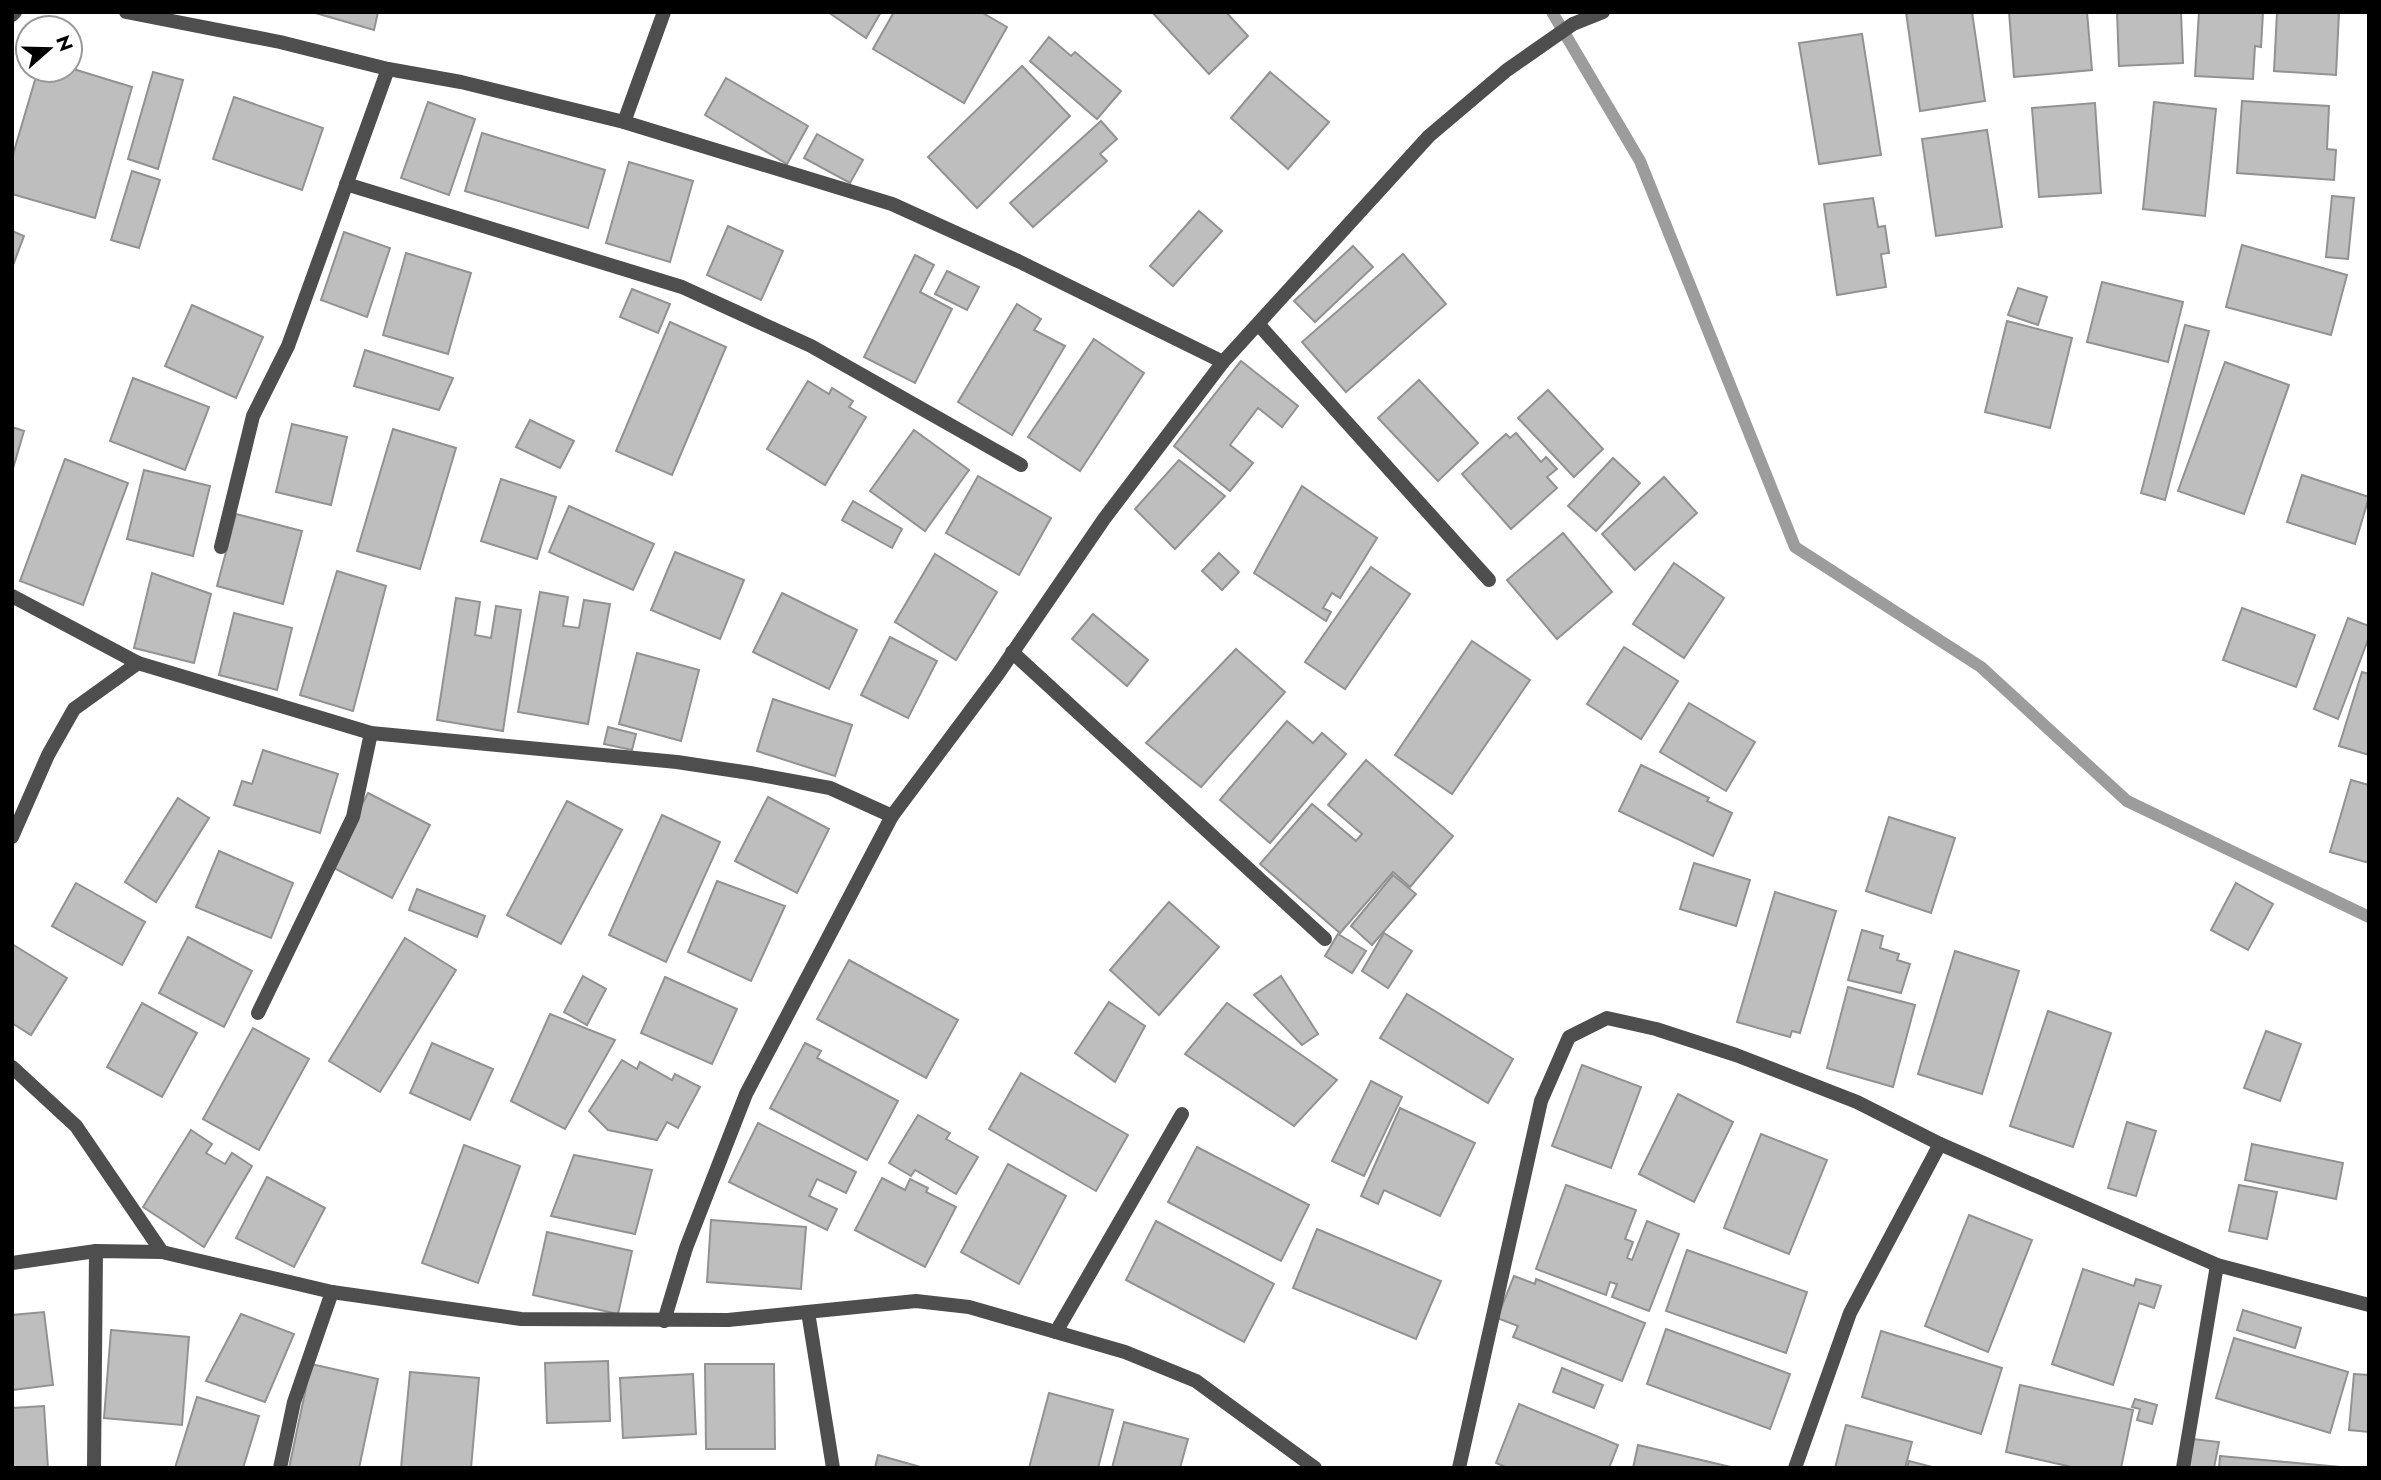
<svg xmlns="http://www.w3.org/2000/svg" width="2381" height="1480" viewBox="0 0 2381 1480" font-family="Jost,sans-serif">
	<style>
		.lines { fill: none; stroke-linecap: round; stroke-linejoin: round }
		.stream { stroke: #9c9c9c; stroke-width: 12 }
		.building { fill: #bebebe; stroke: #929292; stroke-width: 2 }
		.minor { stroke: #4e4e4e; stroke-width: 14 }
	</style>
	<rect width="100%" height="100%" fill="#fff"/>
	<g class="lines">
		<path class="stream" d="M1552 12 1640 161 1795 547 1981 667 2127 801 2369 917"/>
	</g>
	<g class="building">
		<path d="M312 12H378L374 30Z"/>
		<path d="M828 12H881L866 38Z"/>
		<path d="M894 12H981L1007 27 964 103 873 49Z"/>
		<path d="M1152 12H1226L1248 36 1209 74Z"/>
		<path d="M1906 12H1972L1985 101 1920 111Z"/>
		<path d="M2009 12H2087L2092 70 2014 77Z"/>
		<path d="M2117 12H2181L2183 63 2119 66Z"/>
		<path d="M2199 12H2263L2261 47 2255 46 2253 79 2195 76Z"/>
		<path d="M2277 12H2339L2336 75 2274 71Z"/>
		<path d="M1862 34 1881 155 1819 164 1799 43Z"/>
		<path d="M1049 37 1071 56 1075 52 1121 91 1097 119 1030 61Z"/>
		<path d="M1022 66 1070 116 977 208 928 157Z"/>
		<path d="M70 68 132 87 95 218 12 194V158L38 70Z"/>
		<path d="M153 72 183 80 158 169 128 159Z"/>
		<path d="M1270 72 1329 122 1288 169 1231 118Z"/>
		<path d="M726 78 808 126 787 164 705 115Z"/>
		<path d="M234 97 323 128 302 190 213 159Z"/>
		<path d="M2242 101 2329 106 2327 149 2336 150 2334 180 2237 173Z"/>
		<path d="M428 102 475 119 449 195 401 178Z"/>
		<path d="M2154 102 2216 109 2205 216 2143 209Z"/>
		<path d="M2095 103 2101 193 2039 197 2032 108Z"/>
		<path d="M1101 121 1117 139 1100 154 1107 161 1033 227 1010 203Z"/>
		<path d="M1987 130 2002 227 1936 236 1922 139Z"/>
		<path d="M482 133 605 170 588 228 465 191Z"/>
		<path d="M817 134 863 160 850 183 804 158Z"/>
		<path d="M629 162 693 181 670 262 606 243Z"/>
		<path d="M132 171 160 180 139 248 111 240Z"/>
		<path d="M2332 196 2354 198 2348 259 2326 257Z"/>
		<path d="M1873 198 1878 227 1885 226 1889 253 1881 254 1886 287 1837 295 1824 204Z"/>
		<path d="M1199 211 1222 231 1173 286 1150 266Z"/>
		<path d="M728 226 783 251 761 300 707 275Z"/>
		<path d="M12 231 24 236 12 268Z"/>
		<path d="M344 232 390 248 367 317 321 300Z"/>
		<path d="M2242 245 2347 275 2331 335 2226 307Z"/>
		<path d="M1353 246 1373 267 1315 322 1294 301Z"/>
		<path d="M406 253 471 273 448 354 383 335Z"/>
		<path d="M1403 254 1446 304 1346 392 1302 342Z"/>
		<path d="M915 255 934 265 920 292 952 309 915 383 864 357Z"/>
		<path d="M947 271 979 287 967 310 935 294Z"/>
		<path d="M2102 282 2183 302 2168 362 2087 342Z"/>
		<path d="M2018 288 2047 297 2038 325 2008 315Z"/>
		<path d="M632 289 670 304 658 333 620 317Z"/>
		<path d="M1017 304 1041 319 1034 330 1065 346 1012 435 958 402Z"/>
		<path d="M192 305 263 337 236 398 165 366Z"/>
		<path d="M2007 321 2072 338 2050 428 1985 412Z"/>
		<path d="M670 322 726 347 672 475 616 451Z"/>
		<path d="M2185 325 2209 331 2165 500 2141 493Z"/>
		<path d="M1094 339 1144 373 1080 471 1028 437Z"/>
		<path d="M365 350 453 378 439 410 354 386Z"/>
		<path d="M1241 361 1298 406 1282 427 1258 408 1230 445 1253 463 1230 491 1174 446Z"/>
		<path d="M2225 362 2289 385 2244 514 2178 491Z"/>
		<path d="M133 378 209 407 185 470 110 441Z"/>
		<path d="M1419 380 1478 443 1438 481 1378 418Z"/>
		<path d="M808 381 829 394 832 388 853 401 849 407 866 417 825 485 767 449Z"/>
		<path d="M1548 390 1603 449 1574 477 1518 418Z"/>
		<path d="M530 420 574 441 560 468 516 447Z"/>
		<path d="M292 424 347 437 331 505 276 492Z"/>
		<path d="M12 427 24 431 12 472Z"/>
		<path d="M393 429 456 448 420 569 357 551Z"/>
		<path d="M914 430 969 470 925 531 870 491Z"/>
		<path d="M1516 433 1541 462 1546 457 1557 469 1547 477 1557 488 1511 529 1462 474 1506 434 1510 438Z"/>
		<path d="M1613 458 1640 483 1596 531 1568 506Z"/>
		<path d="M65 459 128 483 83 605 20 581Z"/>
		<path d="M1179 460 1225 496 1175 549 1135 509Z"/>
		<path d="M144 470 210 486 193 556 127 539Z"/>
		<path d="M2302 475 2369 497 2355 544 2287 522Z"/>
		<path d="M978 476 1051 518 1019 575 946 533Z"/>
		<path d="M1664 477 1697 513 1635 570 1602 534Z"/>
		<path d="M501 479 556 497 537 559 481 541Z"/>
		<path d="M1302 486 1377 538 1340 598 1332 593 1323 608 1331 612 1326 621 1254 573Z"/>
		<path d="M853 501 902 529 892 548 842 520Z"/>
		<path d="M569 506 654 544 633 590 549 552Z"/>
		<path d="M236 514 302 531 283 604 217 586Z"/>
		<path d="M1563 533 1612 592 1557 639 1507 580Z"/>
		<path d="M675 552 744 580 720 639 651 610Z"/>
		<path d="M1219 553 1239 572 1222 590 1202 571Z"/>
		<path d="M935 554 997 592 956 660 895 622Z"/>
		<path d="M1674 563 1724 598 1684 658 1633 624Z"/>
		<path d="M1371 567 1410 594 1345 689 1305 662Z"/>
		<path d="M337 571 386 586 353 711 300 695Z"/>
		<path d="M152 573 211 594 194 663 134 648Z"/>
		<path d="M540 592 568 597 563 626 579 628 584 600 610 604 588 724 518 712Z"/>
		<path d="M782 593 857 630 829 689 753 652Z"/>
		<path d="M456 598 480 602 475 635 491 638 496 606 521 610 503 731 437 720Z"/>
		<path d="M2242 608 2315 635 2296 687 2223 660Z"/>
		<path d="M234 613 292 628 277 690 219 675Z"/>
		<path d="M1093 614 1148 660 1127 686 1072 639Z"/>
		<path d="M2348 618 2369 626V637L2338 719 2314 709Z"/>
		<path d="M890 637 937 661 908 718 861 695Z"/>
		<path d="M1472 641 1530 680 1452 794 1395 755Z"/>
		<path d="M1624 647 1678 681 1641 739 1587 704Z"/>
		<path d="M1236 649 1285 692 1201 787 1146 743Z"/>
		<path d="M637 653 699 670 681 741 619 724Z"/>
		<path d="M2362 672 2369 674V755L2339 746Z"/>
		<path d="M773 699 852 725 835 776 757 751Z"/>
		<path d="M1689 703 1755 742 1726 791 1660 752Z"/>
		<path d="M1287 721 1313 743 1322 733 1346 754 1270 843 1220 800Z"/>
		<path d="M608 727 636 734 632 750 604 744Z"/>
		<path d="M263 750 338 774 320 833 234 805 242 781 252 784Z"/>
		<path d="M1366 760 1453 836 1410 887 1393 872 1340 933 1260 864 1312 804 1356 841 1362 834 1328 805Z"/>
		<path d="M1641 765 1709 798 1707 801 1732 813 1713 856 1619 811Z"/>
		<path d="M2351 780 2369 785V863L2330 852Z"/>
		<path d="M368 793 430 825 392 898 330 866Z"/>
		<path d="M768 797 829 829 797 893 735 861Z"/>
		<path d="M178 798 209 818 156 902 125 882Z"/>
		<path d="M567 801 622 830 561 944 507 915Z"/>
		<path d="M662 815 720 842 666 962 609 935Z"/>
		<path d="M1889 817 1955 838 1931 913 1866 891Z"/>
		<path d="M219 851 293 883 271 938 196 907Z"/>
		<path d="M1694 863 1750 880 1736 926 1680 909Z"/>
		<path d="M1393 875 1416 894 1372 945 1351 926Z"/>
		<path d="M717 881 785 906 751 981 688 952Z"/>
		<path d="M76 883 145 922 122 965 52 926Z"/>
		<path d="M2236 883 2273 904 2248 950 2211 930Z"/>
		<path d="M417 889 485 916 477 937 409 910Z"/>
		<path d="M1775 892 1836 911 1800 1033 1792 1031 1790 1037 1737 1022Z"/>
		<path d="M1169 902 1219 947 1159 1015 1110 970Z"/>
		<path d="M1862 930 1883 936 1880 948 1899 954 1897 960 1910 964 1901 993 1848 980Z"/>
		<path d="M1384 933 1412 951 1388 988 1362 971Z"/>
		<path d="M1338 934 1366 951 1352 973 1325 956Z"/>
		<path d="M188 937 252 971 224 1027 159 993Z"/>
		<path d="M405 938 456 970 380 1092 329 1061Z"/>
		<path d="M12 944 67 978 31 1035 12 1023Z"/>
		<path d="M1955 951 2019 971 1982 1094 1918 1074Z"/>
		<path d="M849 960 958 1020 926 1078 817 1019Z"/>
		<path d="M583 976 606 989 587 1025 564 1012Z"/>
		<path d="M1281 976 1318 1034 1302 1045 1254 995Z"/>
		<path d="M665 977 737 1009 712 1064 641 1033Z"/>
		<path d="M1848 987 1915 1005 1893 1087 1827 1068Z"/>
		<path d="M1407 994 1513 1059 1488 1103 1380 1038Z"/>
		<path d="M1109 1002 1145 1026 1115 1082 1075 1053Z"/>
		<path d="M142 1003 197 1033 162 1097 107 1067Z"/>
		<path d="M1227 1003 1337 1080 1294 1126 1185 1054Z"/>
		<path d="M2048 1011 2111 1033 2073 1147 2010 1126Z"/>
		<path d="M550 1014 615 1040 565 1129 511 1101Z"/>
		<path d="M253 1028 309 1059 259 1150 203 1119Z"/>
		<path d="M2266 1031 2301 1044 2280 1101 2244 1088Z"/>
		<path d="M432 1043 493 1069 470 1120 410 1093Z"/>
		<path d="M805 1043 821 1051 817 1058 898 1101 867 1160 770 1108Z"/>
		<path d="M622 1060 637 1069 640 1062 672 1080 675 1074 700 1087 678 1128 667 1122 657 1140 608 1130 589 1111Z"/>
		<path d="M1582 1065 1641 1087 1611 1168 1552 1146Z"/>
		<path d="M1021 1073 1128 1135 1096 1191 989 1129Z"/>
		<path d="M1371 1081 1402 1097 1364 1176 1332 1161Z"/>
		<path d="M1678 1094 1733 1122 1694 1202 1639 1174Z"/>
		<path d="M1400 1108 1475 1143 1440 1216 1384 1190 1378 1204 1361 1196Z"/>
		<path d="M918 1115 950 1133 946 1139 978 1157 956 1194 915 1170 911 1176 889 1163Z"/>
		<path d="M2127 1122 2156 1131 2136 1196 2108 1188Z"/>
		<path d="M758 1123 856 1172 846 1193 817 1179 809 1196 837 1209 827 1230 729 1182Z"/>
		<path d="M191 1130 212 1144 206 1153 225 1164 232 1153 252 1166 204 1247 143 1207Z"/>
		<path d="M1761 1134 1827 1160 1789 1254 1724 1228Z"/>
		<path d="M2252 1144 2343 1163 2336 1199 2245 1180Z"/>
		<path d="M464 1145 520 1166 478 1283 422 1263Z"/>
		<path d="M1197 1147 1309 1205 1281 1261 1168 1202Z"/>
		<path d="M574 1155 652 1170 635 1234 551 1216Z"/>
		<path d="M1008 1164 1066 1196 1019 1284 961 1252Z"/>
		<path d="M267 1177 325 1208 294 1267 236 1238Z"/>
		<path d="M882 1178 905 1190 910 1179 928 1188 926 1192 956 1207 925 1267 855 1230Z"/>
		<path d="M1566 1185 1636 1210 1625 1239 1633 1242 1627 1258 1632 1260 1647 1221 1679 1234 1649 1311 1612 1297 1617 1284 1610 1282 1606 1295 1536 1269Z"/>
		<path d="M2239 1185 2277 1192 2267 1239 2229 1231Z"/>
		<path d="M1969 1215 2032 1240 1988 1352 1925 1326Z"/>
		<path d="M711 1220 806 1227 801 1289 707 1282Z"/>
		<path d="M1156 1221 1274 1284 1244 1342 1126 1280Z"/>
		<path d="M1317 1229 1441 1281 1416 1339 1293 1288Z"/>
		<path d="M547 1232 632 1251 618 1314 533 1295Z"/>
		<path d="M1687 1250 1807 1292 1786 1353 1666 1311Z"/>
		<path d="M2083 1269 2134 1286 2136 1279 2161 1286 2154 1308 2139 1303 2113 1385 2052 1364Z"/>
		<path d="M1514 1276 1535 1284 1536 1279 1645 1323 1622 1381 1513 1337 1518 1326 1497 1318Z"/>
		<path d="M2243 1310 2301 1328 2295 1348 2237 1330Z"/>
		<path d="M44 1312 53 1385 12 1390V1315Z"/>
		<path d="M241 1314 294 1334 265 1402 206 1381Z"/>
		<path d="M1666 1329 1790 1374 1770 1429 1647 1384Z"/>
		<path d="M111 1330 189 1337 182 1425 104 1418Z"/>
		<path d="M1881 1331 2002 1368 1981 1434 1862 1397Z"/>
		<path d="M2234 1338 2348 1372 2330 1433 2216 1398Z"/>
		<path d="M608 1361 610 1421 547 1423 545 1363Z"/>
		<path d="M311 1364 378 1379 359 1468H289Z"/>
		<path d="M705 1364H774L775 1449H706Z"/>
		<path d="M1562 1368 1603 1385 1594 1408 1553 1392Z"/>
		<path d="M410 1372 479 1378 471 1468H401Z"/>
		<path d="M693 1374 696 1434 623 1438 620 1378Z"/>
		<path d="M2354 1374 2369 1375V1432L2349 1430Z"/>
		<path d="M2020 1385 2133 1410 2121 1468H2076L2006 1452Z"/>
		<path d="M1049 1393 1113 1410 1098 1468H1029Z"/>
		<path d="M197 1397 259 1416 243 1468H175Z"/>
		<path d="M2135 1399 2157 1405 2152 1424 2137 1420 2140 1409 2132 1407Z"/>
		<path d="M1519 1404 1618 1445 1609 1468H1508L1496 1463Z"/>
		<path d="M44 1406 48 1468H12V1408Z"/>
		<path d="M1124 1422 1188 1439 1180 1468H1112Z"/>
		<path d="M1846 1425 1912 1442 1905 1468H1835Z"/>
		<path d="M2193 1439 2219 1442 2214 1468H2188Z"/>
		<path d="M1638 1445 1735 1468H1633Z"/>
		<path d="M878 1455 924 1468H875Z"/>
		<path d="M2220 1456 2340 1467V1468H2219Z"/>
		<path d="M1909 1461 1936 1468H1907Z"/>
	</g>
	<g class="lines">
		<g class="minor">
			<path d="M126 12 280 42 388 69 461 82 624 122 892 204 1018 261 1223 362"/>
			<path d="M12 15 15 12"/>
			<path d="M624 122 664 12"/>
			<path d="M346 184 682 287 811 346 1021 465"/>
			<path d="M1259 325 1489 580"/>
			<path d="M221 547 253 416 288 346 388 69"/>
			<path d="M12 596 138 663 371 733 677 762 750 773 830 788 892 816"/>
			<path d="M1012 652 1325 939"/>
			<path d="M12 837 48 755 74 709 138 663"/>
			<path d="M258 1013 353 817 371 733"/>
			<path d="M12 1067 76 1126 162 1252"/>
			<path d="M12 1263 96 1251 162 1252 332 1292 521 1319 728 1320 916 1301 969 1307 1125 1352 1196 1381 1315 1468"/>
			<path d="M808 1312 833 1468"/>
			<path d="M664 1321 686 1248 746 1094 892 816 998 674 1104 519 1223 362 1429 136 1507 70 1573 24 1603 12"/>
			<path d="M1056 1332 1182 1114"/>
			<path d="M94 1468 96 1251"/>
			<path d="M280 1468 294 1402 332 1292"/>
			<path d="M1459 1468 1541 1101 1569 1037 1607 1018 1656 1029 1736 1055 1857 1102 1940 1144 2217 1265 2369 1305"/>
			<path d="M1795 1468 1850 1313 1940 1144"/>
			<path d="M2183 1468 2217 1265"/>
		</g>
	</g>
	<rect width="2381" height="1480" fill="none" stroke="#000000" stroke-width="28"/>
	<g transform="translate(49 49) rotate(70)"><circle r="33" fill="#ffffff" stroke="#999999" stroke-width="2"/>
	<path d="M0-5L12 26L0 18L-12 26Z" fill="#000000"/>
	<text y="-10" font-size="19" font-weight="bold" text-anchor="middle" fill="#000000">N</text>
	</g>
</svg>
